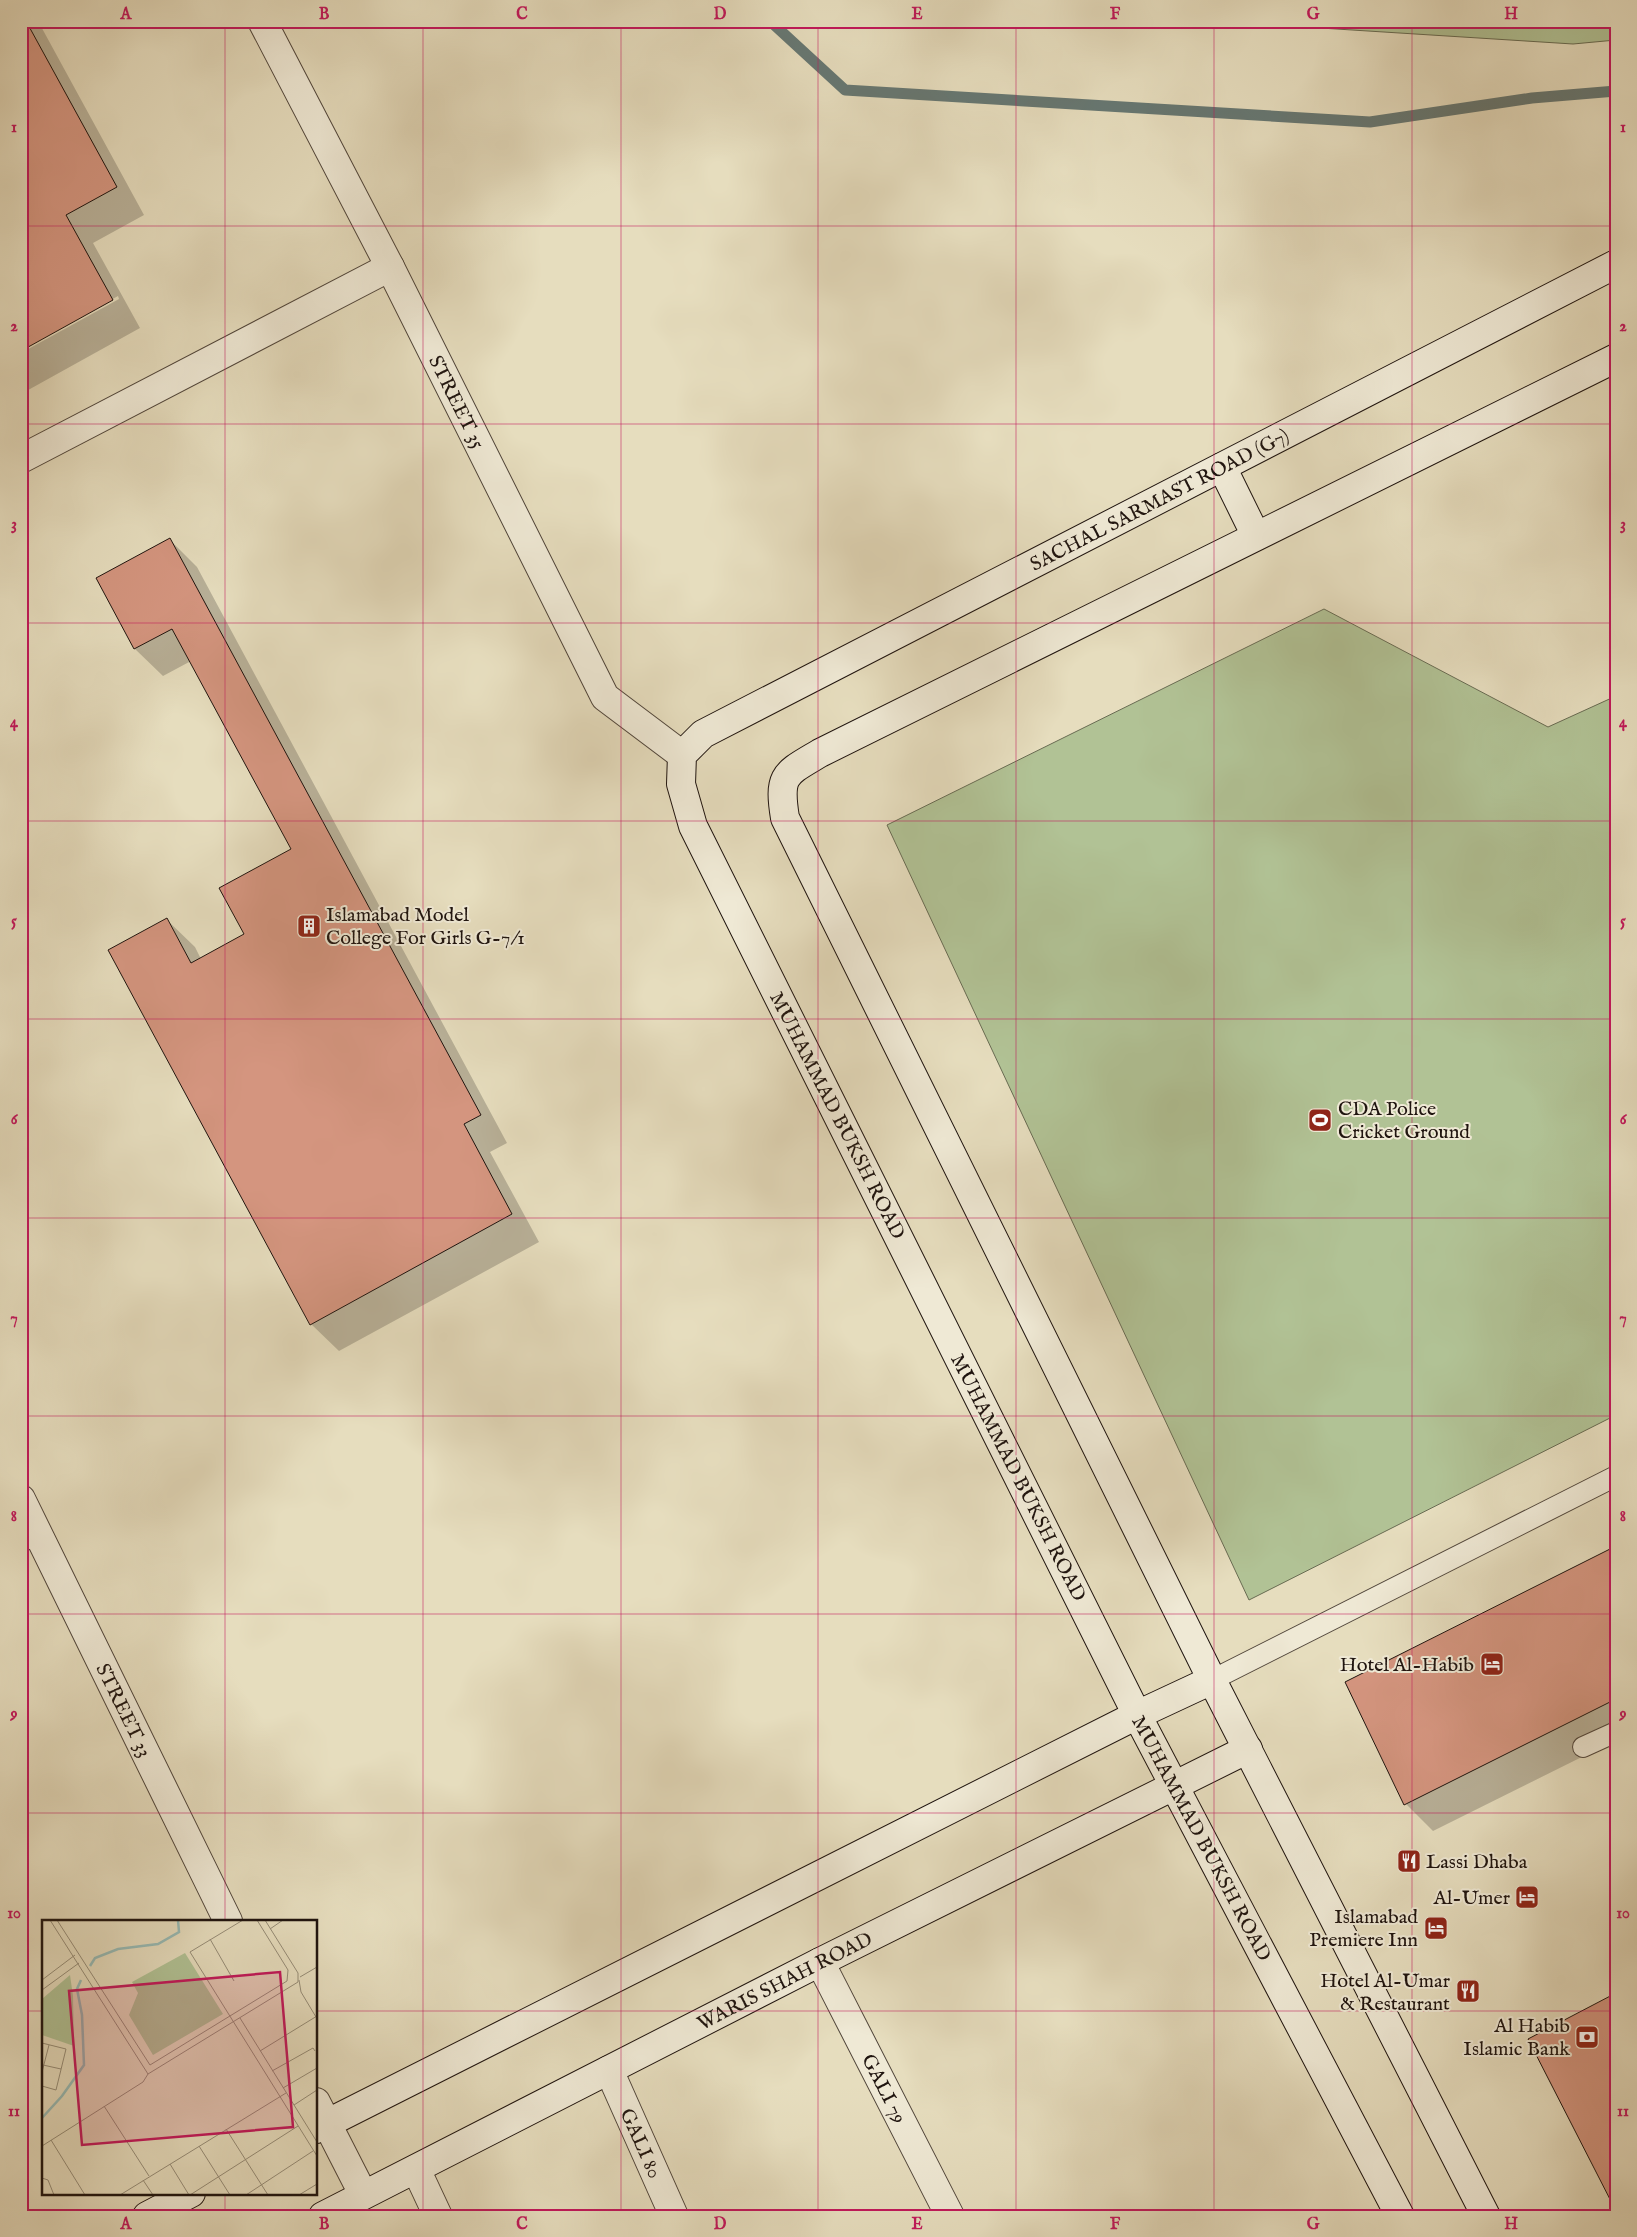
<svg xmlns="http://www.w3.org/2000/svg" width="1637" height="2237" viewBox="0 0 1637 2237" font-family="'IM FELL English',serif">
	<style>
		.green { fill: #b1c295; stroke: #686b52 }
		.shadow { fill: #0003 }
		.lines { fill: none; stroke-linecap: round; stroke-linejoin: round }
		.stream { stroke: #677873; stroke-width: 11 }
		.building { fill: #d4957f; stroke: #1f140f }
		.lane-casing { stroke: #51463b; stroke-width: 22 }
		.street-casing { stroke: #51463b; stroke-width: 30 }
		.secondary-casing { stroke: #1f140f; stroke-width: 30 }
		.lane { stroke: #efe9d5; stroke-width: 20 }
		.street { stroke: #efe9d5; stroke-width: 28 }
		.secondary { stroke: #efe9d5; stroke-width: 28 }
		.grid { fill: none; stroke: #c2185b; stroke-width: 1; stroke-opacity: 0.55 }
		.labels { text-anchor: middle; stroke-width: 4; stroke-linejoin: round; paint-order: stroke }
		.street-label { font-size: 20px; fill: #1f140f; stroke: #efe9d5 }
		.poi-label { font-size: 20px; fill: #1f140f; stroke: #efe9d5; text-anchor: end }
		.inset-river { fill: none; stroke: #97bbb6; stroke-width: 2.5 }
		.inset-road { fill: none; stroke: #968d78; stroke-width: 1 }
		.view { fill: #c2185b; fill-opacity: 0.15; stroke: #c2185b; stroke-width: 2.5 }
		.inset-edge { fill: none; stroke: #1f140f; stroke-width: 2.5 }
		.neatline { fill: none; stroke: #c2185b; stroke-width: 2 }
		.grid-label { font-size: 16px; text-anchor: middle; font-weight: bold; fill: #c2185b }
	</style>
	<rect width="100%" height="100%" fill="#e6ddbe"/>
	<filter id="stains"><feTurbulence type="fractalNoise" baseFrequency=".004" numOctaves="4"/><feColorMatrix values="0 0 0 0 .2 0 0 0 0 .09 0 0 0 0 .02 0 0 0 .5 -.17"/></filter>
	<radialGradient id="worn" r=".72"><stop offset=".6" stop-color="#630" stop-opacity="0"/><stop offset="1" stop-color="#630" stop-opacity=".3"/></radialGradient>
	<g class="green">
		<path d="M1210 21H1616V40L1573 44Z"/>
		<path d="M1324 609 1548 727 1616 696V1415L1249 1600 887 825Z"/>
	</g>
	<g class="shadow">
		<path d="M21 21H38L144 215 93 243 140 328 21 394V353L119 299 118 296 21 350Z"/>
		<path d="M169 539 197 567 507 1143 490 1152 539 1242 339 1351 311 1324 167 920 195 947 201 959 245 934 292 849 191 661 163 676 135 649 97 579Z"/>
		<path d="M1616 1547V1740L1433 1831 1406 1804Z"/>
	</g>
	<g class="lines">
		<path class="stream" d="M770 21 845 90 1370 122 1532 98 1616 91"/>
	</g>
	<g class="building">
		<path d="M21 21H26L117 187 66 215 113 300 21 351Z"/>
		<path d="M170 538 481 1115 464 1124 512 1214 310 1325 108 950 167 918 191 963 244 934 219 888 291 849 172 629 134 649 96 578Z"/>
		<path d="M1616 1546V1699L1404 1805 1345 1682Z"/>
		<path d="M1616 1993V2211L1528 2039Z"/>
	</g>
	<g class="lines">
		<g class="lane-casing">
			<g id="lane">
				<path d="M21 1542 39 1533"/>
				<path d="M1212 1680 1616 1476"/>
				<path d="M1583 1747 1616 1732"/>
			</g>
		</g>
		<g class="street-casing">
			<g id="street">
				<path id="s1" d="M262 21 390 267 605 697 682 755"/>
				<path d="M21 459 390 267"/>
				<path id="s2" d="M21 1499 228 1921"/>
				<path id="s3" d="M820 1962 950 2216"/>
				<path id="s4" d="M609 2070 674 2216"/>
				<path d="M316 2102 363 2194"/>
				<path d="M416 2169 438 2216"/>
			</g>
		</g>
		<g class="secondary-casing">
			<g id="secondary">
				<path d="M1222 467 1256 536"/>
				<path d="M316 2129 1137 1715 1212 1680"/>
				<path d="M147 2216 191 2193"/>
				<path id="s5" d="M323 2216 820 1962 1248 1749"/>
				<path id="s6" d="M1400 2216 1137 1715 693 826 681 784 682 755 703 734 1616 264"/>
				<path d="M1486 2216 1212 1680 785 818C778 774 785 774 820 753L1616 358"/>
			</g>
		</g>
		<use href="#lane" class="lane"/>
		<use href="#street" class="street"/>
		<use href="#secondary" class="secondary"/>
	</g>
	<path class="grid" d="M225 21V1921M423 21V2216M621 21V2216M818 21V2216M1016 21V2216M1214 21V2216M1412 21V2216M21 226H1616M21 424H1616M21 623H1616M21 821H1616M21 1019H1616M21 1218H1616M21 1416H1616M21 1614H1616M21 1813H1616M21 2011H44M316 2011H1616M225 2193V2216"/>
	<defs>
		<g id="building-square" transform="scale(1.25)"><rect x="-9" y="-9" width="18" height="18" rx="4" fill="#8f2418" stroke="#efe9d5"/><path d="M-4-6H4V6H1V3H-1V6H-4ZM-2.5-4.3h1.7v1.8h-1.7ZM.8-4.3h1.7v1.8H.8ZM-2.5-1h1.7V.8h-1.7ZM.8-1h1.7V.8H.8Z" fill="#fff"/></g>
		<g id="stadium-square" transform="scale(1.25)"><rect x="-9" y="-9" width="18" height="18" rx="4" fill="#8f2418" stroke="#efe9d5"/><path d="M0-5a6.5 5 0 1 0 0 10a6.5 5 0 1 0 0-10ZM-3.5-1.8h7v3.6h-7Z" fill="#fff"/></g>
		<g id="hotel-square" transform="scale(1.25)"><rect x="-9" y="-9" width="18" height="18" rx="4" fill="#8f2418" stroke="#efe9d5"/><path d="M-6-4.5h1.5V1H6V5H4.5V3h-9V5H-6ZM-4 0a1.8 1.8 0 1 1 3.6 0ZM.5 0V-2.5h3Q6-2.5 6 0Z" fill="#fff"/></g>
		<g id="restaurant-square" transform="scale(1.25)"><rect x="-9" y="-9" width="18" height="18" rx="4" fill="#8f2418" stroke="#efe9d5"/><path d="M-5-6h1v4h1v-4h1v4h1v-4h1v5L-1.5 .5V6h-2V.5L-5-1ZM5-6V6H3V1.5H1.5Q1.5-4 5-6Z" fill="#fff"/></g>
		<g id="bank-square" transform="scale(1.25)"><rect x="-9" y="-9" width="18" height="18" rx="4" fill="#8f2418" stroke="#efe9d5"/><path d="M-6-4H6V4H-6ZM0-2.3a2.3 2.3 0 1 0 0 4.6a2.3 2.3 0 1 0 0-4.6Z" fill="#fff"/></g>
	</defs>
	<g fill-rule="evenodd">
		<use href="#building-square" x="309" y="926"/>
		<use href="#stadium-square" x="1320" y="1120"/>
		<use href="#hotel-square" x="1492" y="1664"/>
		<use href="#restaurant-square" x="1409" y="1861"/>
		<use href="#hotel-square" x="1527" y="1897"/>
		<use href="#hotel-square" x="1436" y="1928"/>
		<use href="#restaurant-square" x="1468" y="1991"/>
		<use href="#bank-square" x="1587" y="2037"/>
	</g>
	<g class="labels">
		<g class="street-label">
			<text dy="7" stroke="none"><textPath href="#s1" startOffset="428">STREET 35</textPath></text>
			<text dy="7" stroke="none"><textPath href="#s6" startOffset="2175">SACHAL SARMAST ROAD (G7)</textPath></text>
			<text transform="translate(838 1115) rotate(63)" y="7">MUHAMMAD BUKSH ROAD</text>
			<text transform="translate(1019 1477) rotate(63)" y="7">MUHAMMAD BUKSH ROAD</text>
			<text dy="7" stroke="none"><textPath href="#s2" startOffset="235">STREET 33</textPath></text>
			<text transform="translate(1202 1838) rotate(62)" y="7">MUHAMMAD BUKSH ROAD</text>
			<text dy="7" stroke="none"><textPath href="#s5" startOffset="518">WARIS SHAH ROAD</textPath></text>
			<text dy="7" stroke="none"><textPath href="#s3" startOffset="142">GALI 79</textPath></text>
			<text dy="7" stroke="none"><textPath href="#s4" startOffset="80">GALI 80</textPath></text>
		</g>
		<g class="poi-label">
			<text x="326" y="921" text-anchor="start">Islamabad Model<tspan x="326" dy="23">College For Girls G-7/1</tspan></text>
			<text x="1338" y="1115" text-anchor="start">CDA Police<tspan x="1338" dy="23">Cricket Ground</tspan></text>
			<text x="1474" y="1671">Hotel Al-Habib</text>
			<text x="1426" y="1868" text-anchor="start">Lassi Dhaba</text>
			<text x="1510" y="1904">Al-Umer</text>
			<text x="1418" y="1923">Islamabad<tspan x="1418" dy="23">Premiere Inn</tspan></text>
			<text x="1450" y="1987">Hotel Al-Umar<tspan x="1450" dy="23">&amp; Restaurant</tspan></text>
			<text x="1570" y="2032">Al Habib<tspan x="1570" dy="23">Islamic Bank</tspan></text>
		</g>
	</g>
	<g transform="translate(42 1920)">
		<rect width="275" height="275" fill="#e6ddbe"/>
		<path d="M143 33 181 94 111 135 87 95 96 73 90 62ZM28 55 31 76 32 126 0 115V79Z" fill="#b1c295"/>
		<path class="inset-river" d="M48 46 53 38 76 29 116 24 137 12 136 0M0 198 20 176 42 145 40 95 35 69 39 60"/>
		<path class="inset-road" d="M8 0 106 154 256 62V53L223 0M15 0 108 145 245 61 246 50 215 0M201 0 148 32 275 236M228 9 241 0M168 19 192 61M258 57 275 47M0 60 33 35M257 60 259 72 274 97M0 70 37 43M198 98 275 222M0 123 24 129 14 170 0 166M218 131 275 96M1 145 19 149M230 151 271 128 273 131M0 152 7 125M241 168 275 148M252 185 275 170M62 186 107 256M184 209 226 275M9 220 43 275M0 226 101 162 106 154M157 226 188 275M128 244 147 275M0 258 6 260 12 275M101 260 111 275M78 275 244 173M148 275 256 206M204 275 271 231M257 275 275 264"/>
		<path class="view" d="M238 52 251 207 40 225 27 71Z"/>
		<rect width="275" height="275" class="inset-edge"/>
	</g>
	<rect width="1637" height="2237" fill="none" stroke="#e6ddbe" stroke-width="55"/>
	<rect x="28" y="28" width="1582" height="2182" class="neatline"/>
	<g class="grid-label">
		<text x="126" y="19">A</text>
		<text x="324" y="19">B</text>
		<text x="522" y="19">C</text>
		<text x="720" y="19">D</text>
		<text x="917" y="19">E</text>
		<text x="1115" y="19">F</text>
		<text x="1313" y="19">G</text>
		<text x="1511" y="19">H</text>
		<text x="14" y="132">1</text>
		<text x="1623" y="132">1</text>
		<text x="14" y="331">2</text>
		<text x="1623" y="331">2</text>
		<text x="14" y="529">3</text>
		<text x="1623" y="529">3</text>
		<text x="14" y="727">4</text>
		<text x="1623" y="727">4</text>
		<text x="14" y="926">5</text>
		<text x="1623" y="926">5</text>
		<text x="14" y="1124">6</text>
		<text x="1623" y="1124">6</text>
		<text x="14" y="1323">7</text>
		<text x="1623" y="1323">7</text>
		<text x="14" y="1521">8</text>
		<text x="1623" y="1521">8</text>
		<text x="14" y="1719">9</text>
		<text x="1623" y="1719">9</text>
		<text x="14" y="1918">10</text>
		<text x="1623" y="1918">10</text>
		<text x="14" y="2116">11</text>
		<text x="1623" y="2116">11</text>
		<text x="126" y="2229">A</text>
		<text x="324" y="2229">B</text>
		<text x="522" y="2229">C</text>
		<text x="720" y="2229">D</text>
		<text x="917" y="2229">E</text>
		<text x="1115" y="2229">F</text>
		<text x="1313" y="2229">G</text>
		<text x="1511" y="2229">H</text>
	</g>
	<rect width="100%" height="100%" filter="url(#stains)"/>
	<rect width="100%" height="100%" fill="url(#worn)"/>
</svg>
